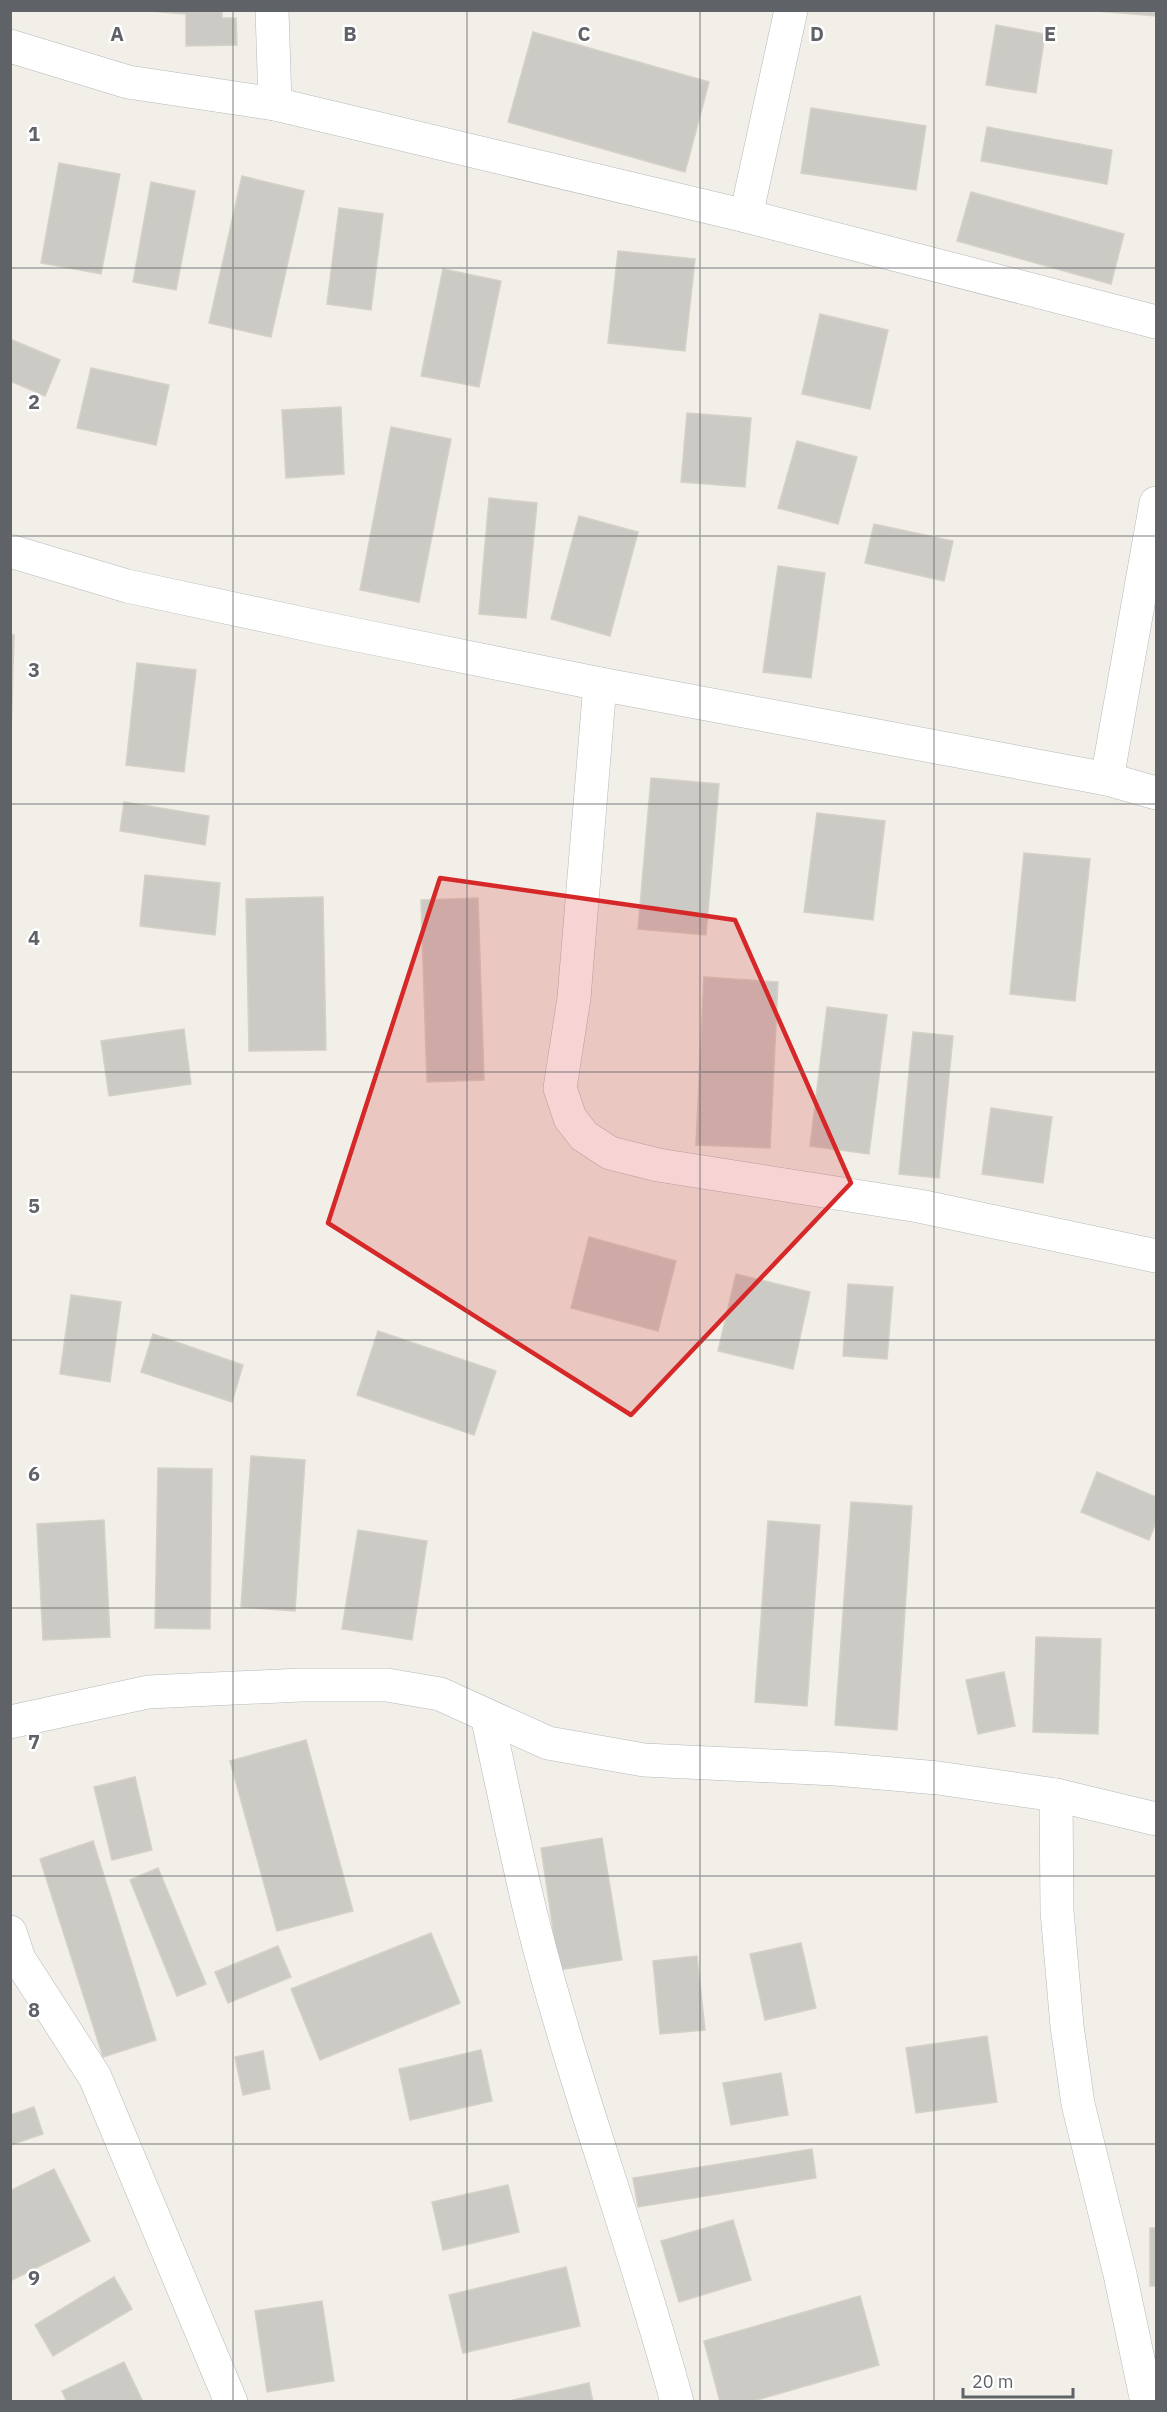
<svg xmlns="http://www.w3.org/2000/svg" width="1167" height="2412" viewBox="0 0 1167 2412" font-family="'IBM Plex Sans',sans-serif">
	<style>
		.building { fill: #cccac5; stroke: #d6d1c6; stroke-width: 1.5 }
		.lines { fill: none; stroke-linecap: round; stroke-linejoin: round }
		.minor-casing { stroke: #b5b8bc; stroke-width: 34 }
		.minor { stroke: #fff; stroke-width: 33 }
		.marked { fill: #d62828; fill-opacity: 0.2; stroke: #d62828; stroke-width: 4.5; stroke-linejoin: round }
		.grid { fill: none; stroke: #5f6368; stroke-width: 1.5; stroke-opacity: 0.55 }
		.grid-label { font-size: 20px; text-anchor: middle; font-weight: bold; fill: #5f6368; stroke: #fff; stroke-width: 5; stroke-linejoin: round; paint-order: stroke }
	</style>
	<rect width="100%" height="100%" fill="#f1efe8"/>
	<g class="building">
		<path d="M137 10H222V18H236L237 45 186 46V14Z"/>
		<path d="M1084 10H1156V16Z"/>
		<path d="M996 25 1045 34 1036 93 986 85Z"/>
		<path d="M533 32 709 82 685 172 508 122Z"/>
		<path d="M811 108 926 126 916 190 801 173Z"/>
		<path d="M987 127 1112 150 1107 184 981 161Z"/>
		<path d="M59 163 120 174 101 274 41 263Z"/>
		<path d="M242 176 304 191 271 337 209 323Z"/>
		<path d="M151 182 195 191 176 290 133 282Z"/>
		<path d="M971 192 1124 234 1111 284 957 241Z"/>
		<path d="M339 208 383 214 371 310 327 304Z"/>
		<path d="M618 251 695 259 685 351 608 343Z"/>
		<path d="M443 269 501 281 479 387 421 376Z"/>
		<path d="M820 314 888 330 870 409 802 394Z"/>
		<path d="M10 339 60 360 45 396 10 381Z"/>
		<path d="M91 368 169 385 156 445 77 428Z"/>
		<path d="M341 407 344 474 286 478 282 410Z"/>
		<path d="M687 413 751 418 745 487 681 482Z"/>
		<path d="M391 427 451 439 419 602 360 590Z"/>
		<path d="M797 441 857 457 838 524 778 508Z"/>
		<path d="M489 498 537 503 526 618 479 614Z"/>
		<path d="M579 516 638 532 610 636 551 619Z"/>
		<path d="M874 524 953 541 944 581 865 563Z"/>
		<path d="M778 566 825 573 811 678 763 672Z"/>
		<path d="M10 635H14L11 737H10Z"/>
		<path d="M137 663 196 670 184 772 126 765Z"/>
		<path d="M651 778 719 784 706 935 638 929Z"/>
		<path d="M124 802 209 816 205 845 120 831Z"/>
		<path d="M817 813 885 821 873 920 804 912Z"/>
		<path d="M1024 853 1090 859 1075 1001 1010 994Z"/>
		<path d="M145 875 220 883 215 935 140 926Z"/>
		<path d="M323 897 326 1050 249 1051 246 899Z"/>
		<path d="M478 898 484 1080 427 1082 421 900Z"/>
		<path d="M704 977 778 982 770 1148 696 1145Z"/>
		<path d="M827 1007 887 1015 869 1154 810 1146Z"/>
		<path d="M184 1029 191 1084 109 1096 101 1041Z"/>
		<path d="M913 1032 953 1036 939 1178 899 1174Z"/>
		<path d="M991 1108 1052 1117 1043 1183 982 1174Z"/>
		<path d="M589 1237 676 1261 658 1331 571 1308Z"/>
		<path d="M736 1274 810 1292 793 1369 718 1351Z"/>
		<path d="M848 1284 893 1287 887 1359 843 1356Z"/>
		<path d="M71 1295 121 1302 110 1382 60 1374Z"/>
		<path d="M378 1331 496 1371 474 1435 357 1395Z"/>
		<path d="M153 1334 243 1365 232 1402 141 1372Z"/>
		<path d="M251 1456 305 1460 295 1611 241 1607Z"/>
		<path d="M158 1468 212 1469 210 1629 155 1628Z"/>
		<path d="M1097 1472 1156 1497V1522L1149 1540 1081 1512Z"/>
		<path d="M851 1502 912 1506 897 1730 835 1725Z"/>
		<path d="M104 1520 110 1637 43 1640 37 1524Z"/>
		<path d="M768 1521 820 1525 807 1706 755 1702Z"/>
		<path d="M358 1530 427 1541 412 1640 342 1629Z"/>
		<path d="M1036 1637 1101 1639 1098 1734 1033 1732Z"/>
		<path d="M1004 1672 1015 1726 978 1734 966 1680Z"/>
		<path d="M306 1740 353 1911 277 1931 230 1761Z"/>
		<path d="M135 1777 152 1850 112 1860 94 1787Z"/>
		<path d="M602 1838 622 1960 559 1970 541 1848Z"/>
		<path d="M93 1841 156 2040 103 2057 40 1859Z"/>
		<path d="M158 1868 206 1984 177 1996 130 1880Z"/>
		<path d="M431 1933 460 2003 320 2060 291 1989Z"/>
		<path d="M801 1943 816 2008 765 2020 750 1954Z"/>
		<path d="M278 1946 291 1977 228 2003 215 1972Z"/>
		<path d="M697 1956 705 2030 660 2034 653 1961Z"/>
		<path d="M987 2036 997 2102 916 2113 906 2048Z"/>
		<path d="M481 2050 492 2101 410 2120 399 2069Z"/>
		<path d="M263 2051 270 2089 243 2095 235 2057Z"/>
		<path d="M781 2073 788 2115 731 2125 723 2083Z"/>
		<path d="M34 2107 43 2134 10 2145V2115Z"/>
		<path d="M812 2149 816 2178 638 2207 633 2178Z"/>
		<path d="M54 2169 90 2241 10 2281V2191Z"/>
		<path d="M508 2185 519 2232 443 2250 432 2202Z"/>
		<path d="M733 2220 751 2280 679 2302 661 2241Z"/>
		<rect x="1150" y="2228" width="6" height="58"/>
		<path d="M566 2267 580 2326 463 2353 449 2295Z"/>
		<path d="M114 2277 132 2309 53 2356 35 2325Z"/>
		<path d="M860 2296 879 2365 750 2402H720L704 2341Z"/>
		<path d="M322 2301 334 2381 267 2392 255 2311Z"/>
		<path d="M124 2362 143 2402H67L62 2391Z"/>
		<path d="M589 2383 593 2402H505Z"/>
	</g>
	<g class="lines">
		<g class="minor-casing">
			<g id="minor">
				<path d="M272 10 275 104 746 216 1156 322"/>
				<path d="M10 46 128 82 275 104"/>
				<path d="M746 216 791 10"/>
				<path d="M10 551 127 586 323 628 600 684 1107 779 1156 793"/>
				<path d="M600 684 574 998 560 1088 570 1118 584 1136 610 1153 658 1165 919 1206 1156 1256"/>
				<path d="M1107 779 1156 503"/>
				<path d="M487 1716C502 1783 515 1849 531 1915 572 2080 633 2238 677 2402"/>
				<path d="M10 1722 148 1692 301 1685H387L440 1694 548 1743 644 1760 836 1769 938 1778 1056 1795 1156 1819"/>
				<path d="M1056 1795 1057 1911 1067 2026 1078 2104 1120 2274 1147 2402"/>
				<path d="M10 1932 19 1959 95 2077 231 2402"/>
			</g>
		</g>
		<use href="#minor" class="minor"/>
	</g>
	<path class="marked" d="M440 878 735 920 851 1183 631 1415 328 1223Z"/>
	<path class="grid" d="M233 10V2402M467 10V2402M700 10V2402M934 10V2402M10 268H1156M10 536H1156M10 804H1156M10 1072H1156M10 1340H1156M10 1608H1156M10 1876H1156M10 2144H1156"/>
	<g class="grid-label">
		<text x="117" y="41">A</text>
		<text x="350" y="41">B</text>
		<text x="584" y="41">C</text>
		<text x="817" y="41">D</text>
		<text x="1050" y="41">E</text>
		<text x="34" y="141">1</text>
		<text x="34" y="409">2</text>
		<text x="34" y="677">3</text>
		<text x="34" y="945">4</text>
		<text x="34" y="1213">5</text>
		<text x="34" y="1481">6</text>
		<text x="34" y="1749">7</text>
		<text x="34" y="2017">8</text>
		<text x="34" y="2285">9</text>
	</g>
	<rect width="1167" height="2412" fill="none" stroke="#5f6368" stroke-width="24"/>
	<path d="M963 2388v9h110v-9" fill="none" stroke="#5f6368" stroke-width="3"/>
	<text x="972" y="2388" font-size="18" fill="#5f6368" stroke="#ffffff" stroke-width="4.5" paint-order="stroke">20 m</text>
</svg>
